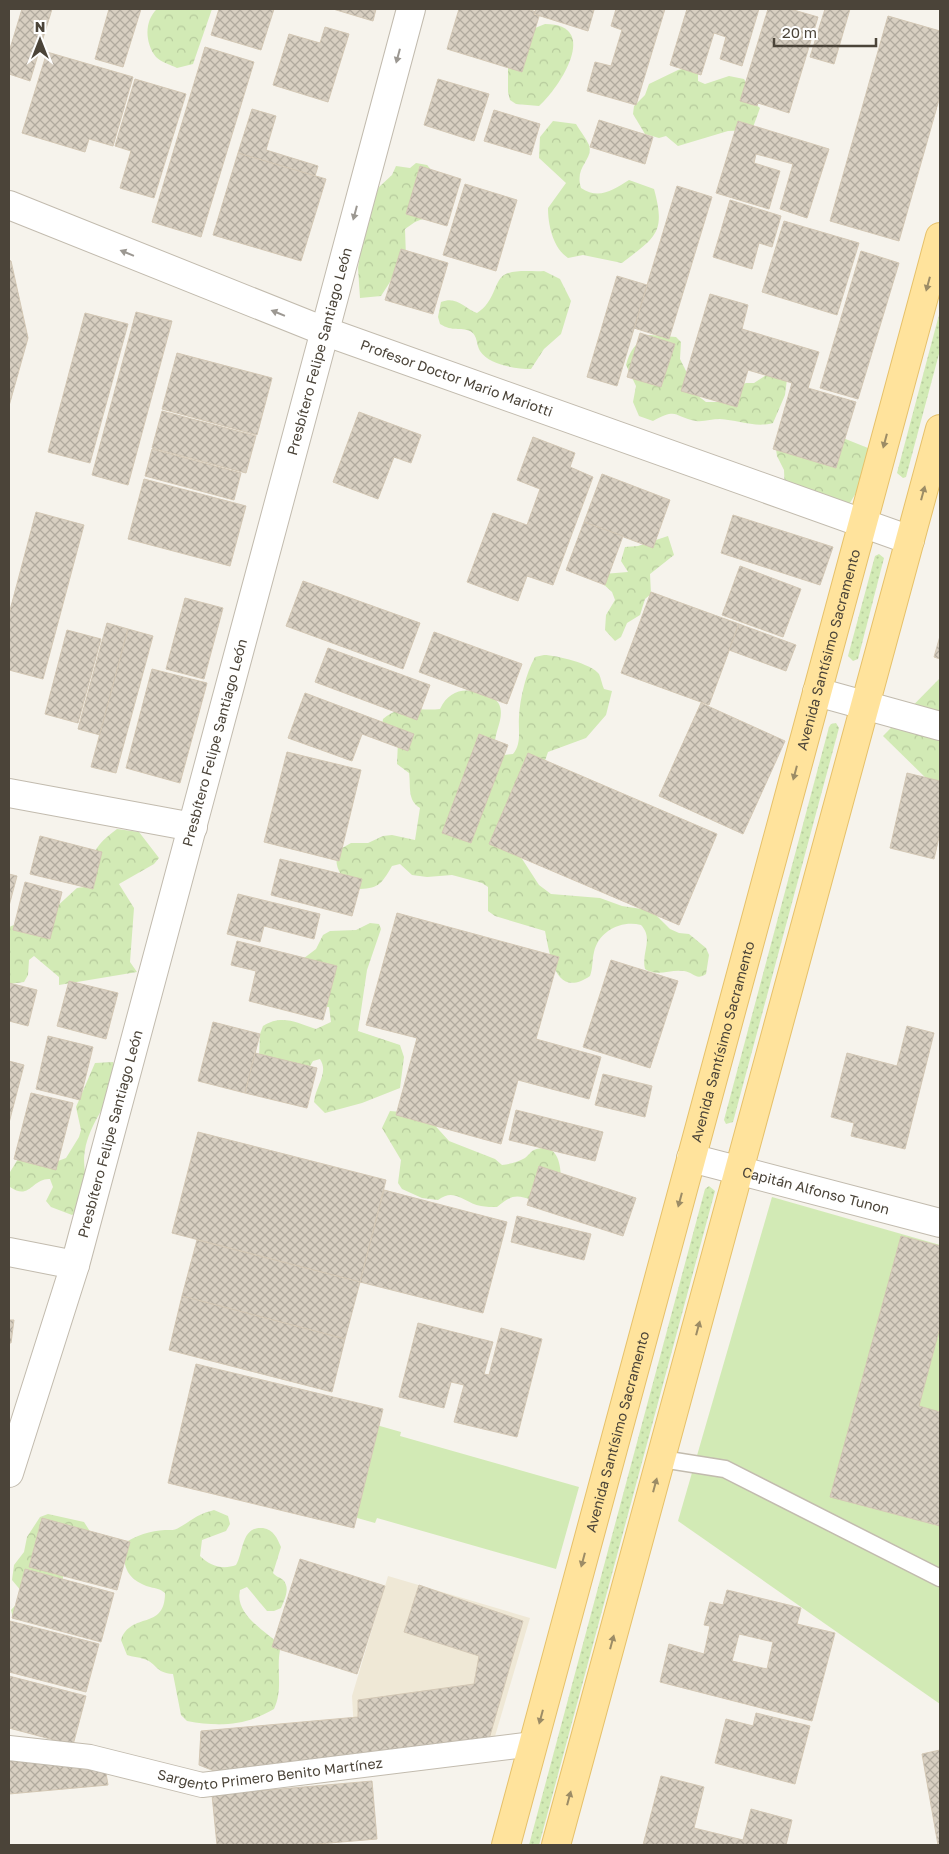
<svg xmlns="http://www.w3.org/2000/svg" width="949" height="1854" viewBox="0 0 949 1854" font-family="'Golos Text',sans-serif">
	<style>
		.education { fill: #efe8d6 }
		.green { fill: url(#green-dots) }
		.forest { fill: url(#forest-crowns) }
		.pitch { fill: #d2eab5 }
		.building { fill: url(#building-cross-hatch); stroke: #d3c7b4; fill-rule: evenodd }
		.lines { fill: none; stroke-linecap: round; stroke-linejoin: round }
		.service-casing { stroke: #c2bbae; stroke-width: 19 }
		.pedestrian-casing { stroke: #c2bbae; stroke-width: 26 }
		.minor-casing { stroke: #c2bbae; stroke-width: 30 }
		.primary-casing { stroke: #e6c16a; stroke-width: 30 }
		.service { stroke: #fff; stroke-width: 16 }
		.pedestrian { stroke: #fff; stroke-width: 24 }
		.minor { stroke: #fff; stroke-width: 28 }
		.primary { stroke: #ffe39c; stroke-width: 28 }
		.oneway { fill: #9c9892 }
		.oneway2 { fill: #9c8c66 }
		.labels { text-anchor: middle; stroke-width: 4; stroke-linejoin: round; paint-order: stroke }
		.street-label { font-size: 14px; fill: #4b4439; stroke: #fff }
	</style>
	<defs>
		<pattern id="green-dots" width="8" height="8" patternUnits="userSpaceOnUse" patternTransform="scale(1.25)"><rect width="8" height="8" fill="#d2eab5"/><path d="M2 2h.1M6 6h.1" fill="none" stroke="#b6ca9c" stroke-width="1.8" stroke-linecap="round"/></pattern>
		<pattern id="forest-crowns" width="20" height="18" patternUnits="userSpaceOnUse" patternTransform="scale(1.25)"><rect width="20" height="18" fill="#d2eab5"/><path d="M2 6a3 3 0 1 1 6 0M12 15a3 3 0 1 1 6 0" fill="none" stroke="#b6ca9c"/></pattern>
		<pattern id="building-cross-hatch" width="8" height="8" patternUnits="userSpaceOnUse" patternTransform="scale(1.25)"><rect width="8" height="8" fill="#d8cfc1"/><path d="M0 0l8 8M0 8l8-8" fill="none" stroke="#b1aa9e"/></pattern>
	</defs>
	<rect width="100%" height="100%" fill="#f6f3ec"/>
	<path class="education" d="M388 1576 530 1618 493 1743 355 1750 352 1696Z"/>
	<g class="green">
		<path d="M940 311V350L906 477 903 478 897 473Z"/>
		<path d="M879 554 884 558 858 659 853 661 848 656 875 556Z"/>
		<path d="M836 723 839 728 733 1122 726 1124 724 1120 829 727 831 724Z"/>
		<path d="M709 1186 715 1191 539 1845H529L705 1189Z"/>
	</g>
	<g class="forest">
		<path d="M157 9H212L193 64 177 68C171 65 161 62 156 57 145 43 144 21 157 9Z"/>
		<path d="M545 24C601 24 560 87 539 106L516 104 510 100 508 92V60L530 30Z"/>
		<path d="M698 65V81L705 84 729 76 744 79 748 86 747 97 760 108 752 130 728 131 678 146 666 136 659 138 645 134 633 114 634 106 645 95 649 84 678 70Z"/>
		<path d="M553 121 576 124C580 131 586 138 589 145 594 160 574 166 581 188 599 200 613 190 629 180L654 189C666 233 656 237 622 263L583 255 568 258C553 248 548 225 548 208L566 183 539 158 540 137Z"/>
		<path d="M416 163 427 165 433 172 425 218 415 222 405 229 406 257 381 296 360 298 358 268 368 207 379 187 392 175 396 166 410 168Z"/>
		<path d="M544 271 560 279 571 301 561 334 544 349 531 369C516 369 489 365 480 351 476 345 478 335 470 331 460 327 453 332 440 324L438 317 441 302C458 296 463 308 477 313 495 302 494 281 504 275 514 269 532 272 544 271Z"/>
		<path d="M650 335 676 337 681 342 680 359 687 373 693 392 706 402H722L739 386 746 383H754L774 370 787 379 785 395 773 423C756 428 737 420 720 419 712 419 704 422 696 421 673 417 679 407 653 421L639 416 633 402 636 386 626 365C629 352 637 340 650 335Z"/>
		<path d="M843 438 873 450 868 483 856 493 848 506 785 493 784 470 777 456 776 449Z"/>
		<path d="M668 536 674 555 650 574 651 594 645 599 640 615 627 623 621 637 615 641 605 630 606 615 615 600 612 592 601 582 603 574 628 572 621 561 625 547 638 546Z"/>
		<path d="M544 655C556 655 592 664 599 674 601 678 602 685 604 689L612 691 606 715 586 738 548 752 515 848 539 885 551 894 600 898 622 906 648 910 657 916 670 929 679 933 689 934 706 948 709 955 706 974C696 981 693 972 684 971 670 969 657 977 645 969 641 952 654 939 641 925 621 920 599 931 594 952 592 960 593 968 590 976 555 1000 550 955 545 931L495 916 488 911V887L482 883 452 875 427 877 412 875 400 864 392 866C381 885 378 889 356 889 342 877 334 871 337 851L351 843H368L383 836 392 835 415 840 420 808C407 800 411 787 409 773L397 764 398 741 382 726 383 719C404 702 417 712 440 709 449 690 465 687 483 694 489 696 496 698 499 704 505 717 495 730 495 743L504 755 513 754C522 743 518 730 519 717 520 698 526 673 535 657Z"/>
		<path d="M940 678V787L931 783 883 736Z"/>
		<path d="M117 829 139 832 159 858 154 864 119 884 134 908 130 962 137 972 59 985V977L34 956 29 960 28 975 24 982 9 984V927L54 909 77 888 84 887C92 857 91 848 117 829Z"/>
		<path d="M370 923 379 924 381 929 367 970 358 1031 400 1045 404 1057 400 1088 362 1103 325 1113 314 1102C316 1085 329 1073 320 1059L313 1061 309 1068 259 1057 260 1034 263 1026C282 1014 297 1023 316 1029L331 1022 329 1007 305 1008 291 968 316 949 323 935 330 931 356 930Z"/>
		<path d="M113 1062 121 1082C107 1101 89 1126 85 1150 80 1173 98 1201 72 1215L51 1207 46 1201 53 1187 50 1179C32 1178 30 1201 10 1187V1172L18 1159 58 1161 66 1158 79 1137 81 1130 76 1107 95 1063Z"/>
		<path d="M390 1111 412 1113 430 1120 449 1141 495 1159 502 1165C511 1164 518 1162 525 1158 528 1156 531 1151 534 1150 559 1141 561 1166 561 1183L532 1200C516 1194 511 1195 497 1207 492 1207 486 1207 481 1206 464 1203 455 1187 438 1200L422 1198 402 1189 398 1183 401 1160 382 1128Z"/>
		<path d="M214 1510 228 1516 230 1524 226 1531 202 1540 200 1556C210 1566 223 1570 236 1565 244 1551 241 1526 263 1528 274 1530 277 1538 281 1547L273 1573C276 1577 280 1577 283 1580 291 1588 284 1600 281 1608L274 1611H267L247 1587 240 1590C234 1615 266 1631 281 1646 275 1667 284 1688 274 1709 245 1726 219 1727 187 1721L181 1715 173 1674C155 1673 157 1663 144 1659 138 1657 133 1657 127 1655L121 1640C131 1611 165 1631 165 1593 159 1588 157 1589 150 1587 127 1580 122 1566 124 1544 135 1535 151 1531 165 1530 170 1530 175 1531 180 1527 194 1519 196 1515 214 1510Z"/>
		<path d="M48 1514 84 1522 93 1536 63 1571V1587L20 1620 13 1618 11 1610 21 1599 22 1592 12 1580 14 1565 24 1552 27 1537 40 1517Z"/>
	</g>
	<g class="pitch">
		<path d="M772 1197 940 1245V1704L678 1521Z"/>
		<path d="M221 1381 401 1432 400 1436 579 1487 556 1569 377 1518 375 1523 195 1472Z"/>
	</g>
	<g class="building">
		<path d="M22 9H52L30 81 9 74V52Z"/>
		<path d="M109 9H141L123 67 95 59Z"/>
		<path d="M219 9H274L261 50 211 35Z"/>
		<path d="M333 9H376L373 21Z"/>
		<path d="M459 9H527L540 13 522 72 447 49Z"/>
		<path d="M536 9H589L594 10 588 31 534 14Z"/>
		<path d="M616 9H665L636 105 587 91 595 62 611 66 622 30 611 26Z"/>
		<path d="M687 9H759L742 66 720 59 726 37 714 33 701 75 670 65Z"/>
		<path d="M768 9H790L818 17 789 113 758 103 757 106 740 101Z"/>
		<path d="M825 9H850L834 64 810 57Z"/>
		<path d="M888 16 940 31V96L899 241 830 221Z"/>
		<path d="M325 27 349 34 328 102 273 85 289 34 320 43Z"/>
		<path d="M205 47 254 62 201 237 152 222Z"/>
		<path d="M47 52 133 77 113 146 89 139 85 152 22 133Z"/>
		<path d="M135 79 186 94 154 198 120 188 131 151 115 146Z"/>
		<path d="M438 79 489 94 474 141 424 125Z"/>
		<path d="M252 109 276 116 266 150 318 166 315 176 238 153Z"/>
		<path d="M494 110 540 124 531 155 484 141Z"/>
		<path d="M599 120 653 137 645 164 590 147Z"/>
		<path d="M738 121 829 149 807 218 780 209 793 164 756 154 754 163 780 171 769 209 716 193Z"/>
		<path d="M238 153 326 179 301 261 213 235Z"/>
		<path d="M420 166 461 179 447 226 406 214Z"/>
		<path d="M465 184 517 200 496 271 443 255Z"/>
		<path d="M677 186 712 197 669 339 634 328Z"/>
		<path d="M730 200 781 216 772 247 759 243 752 269 713 257Z"/>
		<path d="M784 221 859 243 837 315 762 292Z"/>
		<path d="M401 249 448 263 433 314 385 300Z"/>
		<path d="M861 251 899 263 858 399 820 388Z"/>
		<path d="M9 260 11 261 28 338 9 406Z"/>
		<path d="M617 276 647 285 617 386 587 377Z"/>
		<path d="M710 294 748 305 742 329 819 352 808 388 856 402 836 468 773 449 792 383 748 370 737 407 681 391Z"/>
		<path d="M136 312 172 321 128 485 92 475Z"/>
		<path d="M85 313 128 324 90 463 48 452Z"/>
		<path d="M640 333 675 344 661 387 627 377Z"/>
		<path d="M177 353 272 378 257 435 162 409Z"/>
		<path d="M162 411 256 436 246 473 152 448Z"/>
		<path d="M359 412 421 435 411 463 394 457 378 499 333 482Z"/>
		<path d="M533 437 575 453 570 467 593 477 553 585 527 576 518 601 467 582 493 513 527 525 540 489 517 480Z"/>
		<path d="M152 449 241 473 234 500 145 476Z"/>
		<path d="M602 474 670 500 653 548 584 522Z"/>
		<path d="M144 479 246 506 230 566 128 539Z"/>
		<path d="M36 512 84 525 43 679 9 670V614Z"/>
		<path d="M733 515 833 547 820 585 721 553Z"/>
		<path d="M584 522 623 536 605 585 566 570Z"/>
		<path d="M740 566 801 589 783 637 722 615Z"/>
		<path d="M303 581 420 623 403 669 286 626Z"/>
		<path d="M651 592 739 624 709 705 621 673Z"/>
		<path d="M185 598 223 608 204 679 166 669Z"/>
		<path d="M107 623 128 629 100 735 78 729Z"/>
		<path d="M739 624 796 645 786 671 729 650Z"/>
		<path d="M128 629 153 636 116 773 91 767Z"/>
		<path d="M67 630 101 639 78 723 45 714Z"/>
		<path d="M434 632 522 664 507 704 419 672Z"/>
		<path d="M940 636V659L934 657Z"/>
		<path d="M328 648 430 685 417 720 315 682Z"/>
		<path d="M152 669 207 683 180 783 126 768Z"/>
		<path d="M305 693 414 734 408 751 362 734 352 761 288 738Z"/>
		<path d="M701 703 785 741 743 834 659 796Z"/>
		<path d="M479 734 508 745 471 843 442 833Z"/>
		<path d="M287 752 361 770 339 861 264 842Z"/>
		<path d="M528 753 717 834 679 925 489 844Z"/>
		<path d="M907 773 940 781V833L934 859 890 848Z"/>
		<path d="M40 836 102 852 93 889 30 874Z"/>
		<path d="M280 859 362 879 352 916 271 895Z"/>
		<path d="M9 874 17 876 9 906Z"/>
		<path d="M25 882 62 892 50 939 13 930Z"/>
		<path d="M238 894 320 914 314 939 264 926 260 942 227 934Z"/>
		<path d="M397 913 559 957 536 1039 601 1057 589 1099 518 1080 501 1144 396 1115 417 1038 366 1025Z"/>
		<path d="M237 941 337 966 323 1020 249 1001 256 971 231 965Z"/>
		<path d="M611 960 678 981 650 1068 583 1047Z"/>
		<path d="M69 981 118 993 106 1039 57 1026Z"/>
		<path d="M9 983 37 990 28 1026 9 1021Z"/>
		<path d="M213 1022 260 1034 245 1093 198 1081Z"/>
		<path d="M907 1026 934 1033 905 1149 851 1136 854 1123 831 1117 847 1053 897 1066Z"/>
		<path d="M48 1036 93 1047 80 1100 36 1089Z"/>
		<path d="M255 1053 317 1068 307 1108 245 1093Z"/>
		<path d="M9 1061 24 1065 9 1123Z"/>
		<path d="M603 1074 652 1086 645 1117 595 1105Z"/>
		<path d="M31 1093 73 1103 56 1170 14 1159Z"/>
		<path d="M516 1110 603 1132 595 1161 509 1140Z"/>
		<path d="M198 1132 386 1180 360 1282 172 1233Z"/>
		<path d="M539 1166 636 1198 623 1236 527 1205Z"/>
		<path d="M384 1190 507 1222 483 1313 360 1282Z"/>
		<path d="M517 1216 591 1234 584 1260 511 1242Z"/>
		<path d="M901 1236 940 1246V1327L919 1406 940 1412V1526L830 1497Z"/>
		<path d="M197 1240 360 1282 345 1339 182 1296Z"/>
		<path d="M182 1296 345 1339 332 1392 169 1350Z"/>
		<path d="M9 1320H14L11 1343H9Z"/>
		<path d="M418 1323 493 1342 484 1374 489 1375 501 1328 542 1339 517 1437 454 1422 464 1385 451 1382 444 1408 399 1397Z"/>
		<path d="M196 1364 383 1409 354 1528 168 1483Z"/>
		<path d="M42 1518 130 1542 117 1590 29 1567Z"/>
		<path d="M300 1559 385 1586 357 1674 272 1647Z"/>
		<path d="M25 1569 114 1593 101 1642 12 1618Z"/>
		<path d="M419 1585 523 1621 487 1746 227 1776 199 1765 201 1731 358 1717V1700L474 1684 479 1656 404 1632Z"/>
		<path d="M727 1590 801 1608 797 1624 835 1633 812 1721 660 1682 669 1644 704 1654 710 1626 704 1625 710 1602 723 1605ZM739 1634 773 1642 767 1669 732 1661Z"/>
		<path d="M10 1621 99 1644 86 1692 9 1672Z"/>
		<path d="M9 1676 86 1696 73 1745 9 1728Z"/>
		<path d="M756 1713 810 1726 795 1784 715 1763 726 1719 753 1726Z"/>
		<path d="M940 1750V1845H938L922 1754Z"/>
		<path d="M9 1760 105 1767 108 1785 9 1794Z"/>
		<path d="M661 1776 704 1787 694 1828 743 1840 751 1809 792 1820 786 1845H643Z"/>
		<path d="M372 1781 377 1839 306 1845H217L212 1795Z"/>
	</g>
	<g class="lines">
		<g class="service-casing">
			<path id="service" d="M662 1459 725 1469 940 1578"/>
		</g>
		<g class="pedestrian-casing">
			<g id="pedestrian">
				<path id="s1" d="M9 1748 90 1757 202 1785 533 1744"/>
			</g>
		</g>
		<g class="minor-casing">
			<g id="minor">
				<path id="s2" d="M9 205 324 331 910 540"/>
				<path d="M817 692 940 726"/>
				<path d="M9 793 193 827"/>
				<path id="s3" d="M691 1158 940 1223"/>
				<path d="M9 1252 75 1265"/>
				<path id="s4" d="M9 1473 75 1265 411 9"/>
			</g>
		</g>
		<g class="primary-casing">
			<g id="primary">
				<path id="s5" d="M506 1845 940 237"/>
				<path d="M556 1845 940 429"/>
			</g>
		</g>
		<use href="#service" class="service"/>
		<use href="#pedestrian" class="pedestrian"/>
		<use href="#minor" class="minor"/>
		<use href="#primary" class="primary"/>
	</g>
	<defs><path id="oneway-solid" d="M-6-.8H1V-3.2L6.5 0L1 3.2V.8H-6Z" transform="scale(1.25)"/></defs>
	<g class="oneway">
		<use href="#oneway-solid" transform="translate(398 56) rotate(105)"/>
		<use href="#oneway-solid" transform="translate(355 213) rotate(105)"/>
		<use href="#oneway-solid" transform="translate(127 253) rotate(-158)"/>
		<use href="#oneway-solid" transform="translate(278 313) rotate(-158)"/>
	</g>
	<g class="oneway2">
		<use href="#oneway-solid" transform="translate(928 284) rotate(105)"/>
		<use href="#oneway-solid" transform="translate(885 441) rotate(105)"/>
		<use href="#oneway-solid" transform="translate(923 493) rotate(-75)"/>
		<use href="#oneway-solid" transform="translate(795 773) rotate(105)"/>
		<use href="#oneway-solid" transform="translate(680 1200) rotate(105)"/>
		<use href="#oneway-solid" transform="translate(698 1328) rotate(-75)"/>
		<use href="#oneway-solid" transform="translate(655 1485) rotate(-75)"/>
		<use href="#oneway-solid" transform="translate(583 1560) rotate(105)"/>
		<use href="#oneway-solid" transform="translate(612 1642) rotate(-75)"/>
		<use href="#oneway-solid" transform="translate(541 1717) rotate(105)"/>
		<use href="#oneway-solid" transform="translate(569 1798) rotate(-75)"/>
	</g>
	<g class="labels">
		<g class="street-label">
			<text dy="5" stroke="none"><textPath href="#s4" startOffset="1164">Presbítero Felipe Santiago León</textPath></text>
			<text dy="5" stroke="none"><textPath href="#s2" startOffset="480">Profesor Doctor Mario Mariotti</textPath></text>
			<text dy="5" stroke="none"><textPath href="#s5" startOffset="1238">Avenida Santísimo Sacramento</textPath></text>
			<text dy="5" stroke="none"><textPath href="#s4" startOffset="759">Presbítero Felipe Santiago León</textPath></text>
			<text dy="5" stroke="none"><textPath href="#s5" startOffset="832">Avenida Santísimo Sacramento</textPath></text>
			<text dy="5" stroke="none"><textPath href="#s4" startOffset="354">Presbítero Felipe Santiago León</textPath></text>
			<text dy="5" stroke="none"><textPath href="#s3" startOffset="129">Capitán Alfonso Tunon</textPath></text>
			<text dy="5" stroke="none"><textPath href="#s5" startOffset="428">Avenida Santísimo Sacramento</textPath></text>
			<text dy="5" stroke="none"><textPath href="#s1" startOffset="265">Sargento Primero Benito Martínez</textPath></text>
		</g>
	</g>
	<rect width="949" height="1854" fill="none" stroke="#4b4439" stroke-width="20"/>
	<g transform="translate(40 40)" stroke="#ffffff" stroke-width="4" paint-order="stroke">
	<path d="M0-4L9 19L0 12L-9 19Z" fill="#4b4439"/>
	<text y="-8" font-size="14" font-weight="bold" text-anchor="middle" fill="#4b4439">N</text>
	</g>
	<path d="M774 38v8h102v-8" fill="none" stroke="#4b4439" stroke-width="2.5"/>
	<text x="782" y="38" font-size="15" fill="#4b4439" stroke="#ffffff" stroke-width="4" paint-order="stroke">20 m</text>
</svg>
